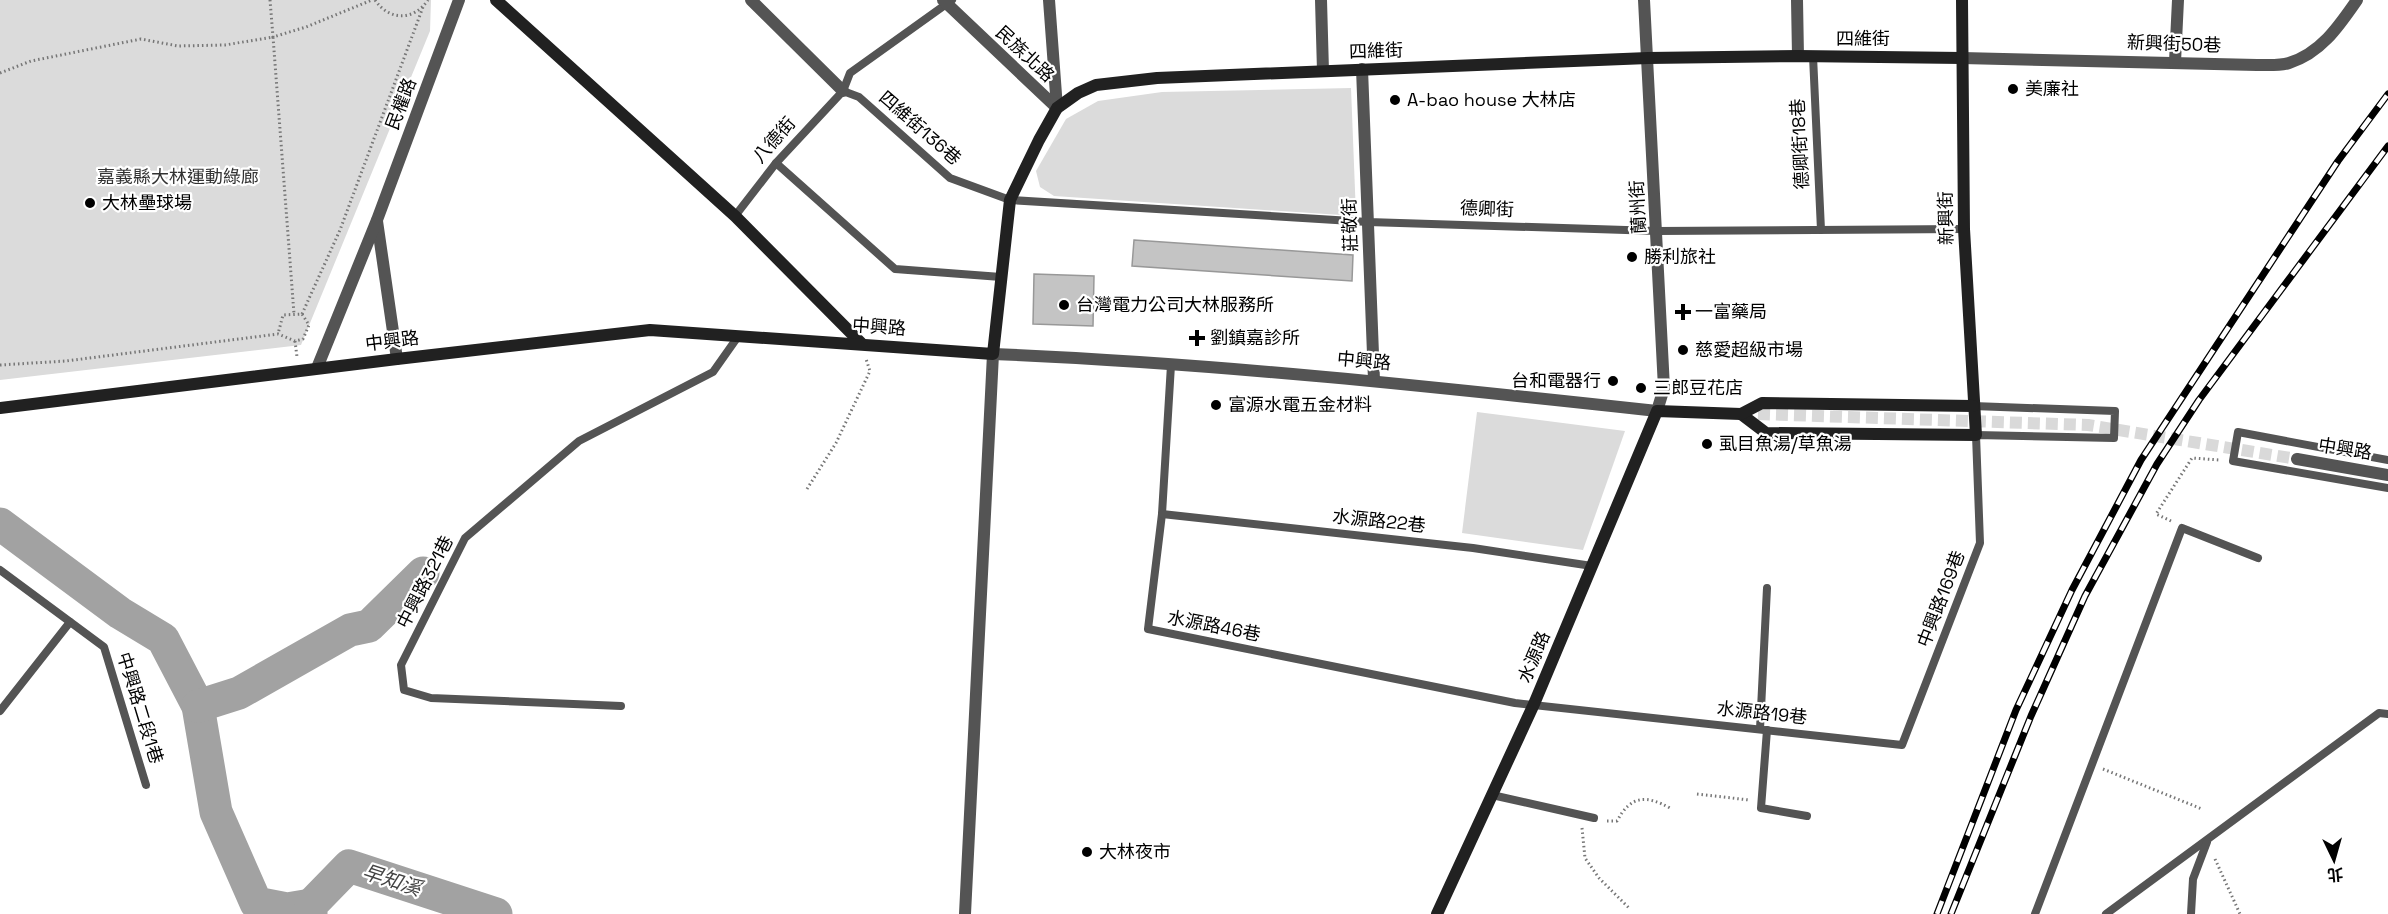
<svg xmlns="http://www.w3.org/2000/svg" width="2388" height="914" viewBox="0 0 2388 914" font-family="'Space Grotesk','Noto Sans TC',sans-serif">
	<style>
		.green { fill: #dbdbdb }
		.lines { fill: none; stroke-linecap: round; stroke-linejoin: round }
		.river { stroke: #a2a2a2; stroke-width: 33 }
		.building { fill: #c4c4c4; stroke: #989898; stroke-width: 1.5 }
		.street-tunnel { stroke: #d9d9d9; stroke-width: 12; stroke-dasharray: 12 6; stroke-linecap: butt }
		.path { stroke: #767676; stroke-width: 3; stroke-dasharray: 1.5 3; stroke-linecap: butt }
		.lane { stroke: #545454; stroke-width: 8 }
		.street { stroke: #545454; stroke-width: 12 }
		.secondary { stroke: #212121; stroke-width: 12 }
		.rail-casing { stroke: #000; stroke-width: 7 }
		.rail { stroke: #fff; stroke-width: 4.5; stroke-dasharray: 14; stroke-linecap: butt }
		.poi-dot { fill: #000; stroke: #fff; stroke-width: 2 }
		.labels { text-anchor: middle; stroke-width: 4.5; stroke-linejoin: round; paint-order: stroke }
		.street-label { font-size: 18px; fill: #000; stroke: #fff }
		.poi-label { font-size: 18px; fill: #000; stroke: #fff; text-anchor: start }
		.park-label { font-size: 18px; fill: #323232; stroke: #fff }
		.water-label { font-size: 20px; font-style: italic; fill: #434343; stroke: #fff }
	</style>
	<rect width="100%" height="100%" fill="#fff"/>
	<g class="green">
		<path d="M0 0H431L430 31 301 345 0 380Z"/>
		<path d="M1351 88 1356 216 1054 196 1040 187 1036 171 1066 119 1098 101 1162 92Z"/>
		<path d="M1477 412 1625 431 1583 550 1462 533Z"/>
	</g>
	<g class="lines">
		<g class="river">
			<path d="M0 524 120 613 163 639 198 706 216 812 256 903 287 909 311 905"/>
			<path d="M198 706 239 693 350 630 369 626 423 573"/>
			<path d="M311 914V905L349 866 496 914"/>
		</g>
	</g>
	<g class="building">
		<path d="M1134 240 1353 255 1352 281 1132 266Z"/>
		<path d="M1034 274 1094 276 1093 326 1033 324Z"/>
	</g>
	<g class="lines">
		<path class="street-tunnel" d="M1758 414 2088 425 2297 459"/>
		<g class="path">
			<path d="M270 0 273 37 306 27 372 0"/>
			<path d="M375 0C389 21 414 21 428 0"/>
			<path d="M0 73 31 61 141 39 178 46 225 45 273 37 294 314"/>
			<path d="M302 314 340 230 423 7"/>
			<path d="M295 341 297 357"/>
			<path d="M0 365 66 361 278 334 295 341 303 339 309 325 302 314 283 315 278 334"/>
			<path d="M807 489 836 443 870 371 866 359"/>
			<path d="M2171 521 2156 514 2192 458 2220 460"/>
			<path d="M2103 769 2202 809"/>
			<path d="M1697 794 1749 800"/>
			<path d="M1607 821H1617C1631 795 1646 795 1670 808"/>
			<path d="M1582 828 1585 858 1599 878 1629 908"/>
			<path d="M2215 859 2240 914"/>
		</g>
		<g class="lane">
			<path d="M1813 56 1821 230"/>
			<path d="M843 91 859 97 950 178 1010 200 1368 222 1657 231 1964 229"/>
			<path d="M776 163 895 269 1001 277"/>
			<path d="M735 216 776 163 843 91 850 73 952 0"/>
			<path d="M1171 365 1162 514 1148 629 1515 703 1902 745 1980 543 1976 435 2114 438 2115 411 1973 406"/>
			<path d="M2388 460 2238 432 2233 461 2388 488"/>
			<path d="M1162 514 1473 548 1592 566"/>
			<path d="M0 570 104 647 146 785"/>
			<path d="M621 706 431 698 404 690 401 665 465 538 579 441 713 372 737 338"/>
			<path d="M0 711 70 622"/>
			<path d="M1760 729 1767 588"/>
			<path d="M1767 730 1761 808 1807 816"/>
			<path d="M1492 795 1594 818"/>
			<path d="M2035 914 2182 528 2258 558"/>
			<path d="M2106 914 2379 713 2388 714"/>
			<path d="M2191 914 2193 879 2207 842"/>
		</g>
		<g class="street">
			<path d="M751 0 843 91"/>
			<path d="M943 0 1057 108"/>
			<path d="M1049 0 1057 108"/>
			<path d="M1321 0 1323 71"/>
			<path d="M1797 0 1798 56"/>
			<path d="M1962 58 2257 65C2267 65 2280 66 2289 63 2321 53 2339 26 2357 0"/>
			<path d="M2175 62 2178 0"/>
			<path d="M1362 69 1374 380"/>
			<path d="M377 221 397 359"/>
			<path d="M317 368 377 220 459 0"/>
			<path d="M2297 459 2388 475"/>
			<path d="M965 914 993 354C1215 363 1436 387 1657 411L1664 388 1644 0"/>
		</g>
		<g class="secondary">
			<path d="M496 0 735 216 861 343"/>
			<path d="M0 408 397 359 650 330 993 354 1010 200 1039 140 1057 108 1078 93 1096 85 1157 78 1648 58 1798 56 1962 58"/>
			<path d="M1741 414 1766 433 1976 435 1964 229 1962 0"/>
			<path d="M1437 914 1534 704 1657 411 1741 414 1762 403 1973 406"/>
		</g>
		<g class="rail-casing">
			<g id="rail">
				<path d="M1937 914 2016 710 2072 590 2141 460 2338 161 2388 94"/>
				<path d="M1951 914 2031 716 2085 596 2157 464 2199 400 2388 146"/>
			</g>
		</g>
		<use href="#rail" class="rail"/>
	</g>
	<g class="poi-dot">
		<circle cx="2013" cy="89" r="6"/>
		<circle cx="1395" cy="100" r="6"/>
		<circle cx="90" cy="203" r="6"/>
		<circle cx="1632" cy="257" r="6"/>
		<circle cx="1064" cy="305" r="6"/>
		<path d="M1680 303h6v6h6v6h-6v6h-6v-6h-6v-6h6z"/>
		<path d="M1194 329h6v6h6v6h-6v6h-6v-6h-6v-6h6z"/>
		<circle cx="1683" cy="350" r="6"/>
		<circle cx="1613" cy="381" r="6"/>
		<circle cx="1641" cy="388" r="6"/>
		<circle cx="1216" cy="405" r="6"/>
		<circle cx="1707" cy="444" r="6"/>
		<circle cx="1087" cy="852" r="6"/>
	</g>
	<g class="labels">
		<g class="street-label">
			<text x="1863" y="45">四維街</text>
			<text transform="translate(2174 44) rotate(2)" y="6">新興街50巷</text>
			<text transform="translate(1376 51) rotate(-2)" y="6">四維街</text>
			<text transform="translate(1025 54) rotate(43)" y="6">民族北路</text>
			<text transform="translate(401 104) rotate(-69)" y="6">民權路</text>
			<text transform="translate(920 128) rotate(41)" y="6">四維街136巷</text>
			<text transform="translate(774 140) rotate(-49)" y="6">八德街</text>
			<text transform="translate(1800 144) rotate(-93)" y="6">德卿街18巷</text>
			<text transform="translate(1638 207) rotate(-93)" y="6">蘭州街</text>
			<text transform="translate(1487 209) rotate(2)" y="6">德卿街</text>
			<text transform="translate(1946 218) rotate(-91)" y="6">新興街</text>
			<text transform="translate(1350 225) rotate(-92)" y="6">莊敬街</text>
			<text transform="translate(879 327) rotate(4)" y="6">中興路</text>
			<text transform="translate(392 341) rotate(-7)" y="6">中興路</text>
			<text transform="translate(1364 361) rotate(5)" y="6">中興路</text>
			<text transform="translate(2345 449) rotate(9)" y="6">中興路</text>
			<text transform="translate(1379 521) rotate(6)" y="6">水源路22巷</text>
			<text transform="translate(425 582) rotate(-63)" y="6">中興路321巷</text>
			<text transform="translate(1941 599) rotate(-69)" y="6">中興路169巷</text>
			<text transform="translate(1214 626) rotate(11)" y="6">水源路46巷</text>
			<text transform="translate(1534 657) rotate(-67)" y="6">水源路</text>
			<text transform="translate(140 708) rotate(73)" y="6">中興路二段1巷</text>
			<text transform="translate(1762 713) rotate(6)" y="6">水源路19巷</text>
		</g>
		<g class="poi-label">
			<text x="2025" y="95">美廉社</text>
			<text x="1407" y="106">A-bao house 大林店</text>
			<text x="102" y="209">大林壘球場</text>
			<text x="1644" y="263">勝利旅社</text>
			<text x="1076" y="311">台灣電力公司大林服務所</text>
			<text x="1695" y="318">一富藥局</text>
			<text x="1210" y="344">劉鎮嘉診所</text>
			<text x="1695" y="356">慈愛超級市場</text>
			<text x="1601" y="387" text-anchor="end">台和電器行</text>
			<text x="1653" y="394">三郎豆花店</text>
			<text x="1228" y="411">富源水電五金材料</text>
			<text x="1719" y="450">虱目魚湯/草魚湯</text>
			<text x="1099" y="858">大林夜市</text>
		</g>
		<g class="park-label">
			<text x="178" y="183">嘉義縣大林運動綠廊</text>
		</g>
		<g class="water-label">
			<text transform="translate(392 880) rotate(18)" y="7">早知溪</text>
		</g>
	</g>
	<g transform="translate(2334 860) rotate(175)" stroke="#ffffff" stroke-width="4.5" paint-order="stroke">
	<path d="M0-4.5L10 22L0 15L-10 22Z" fill="#000000"/>
	<text y="-9" font-size="16" font-weight="bold" text-anchor="middle" fill="#000000">北</text>
	</g>
</svg>
